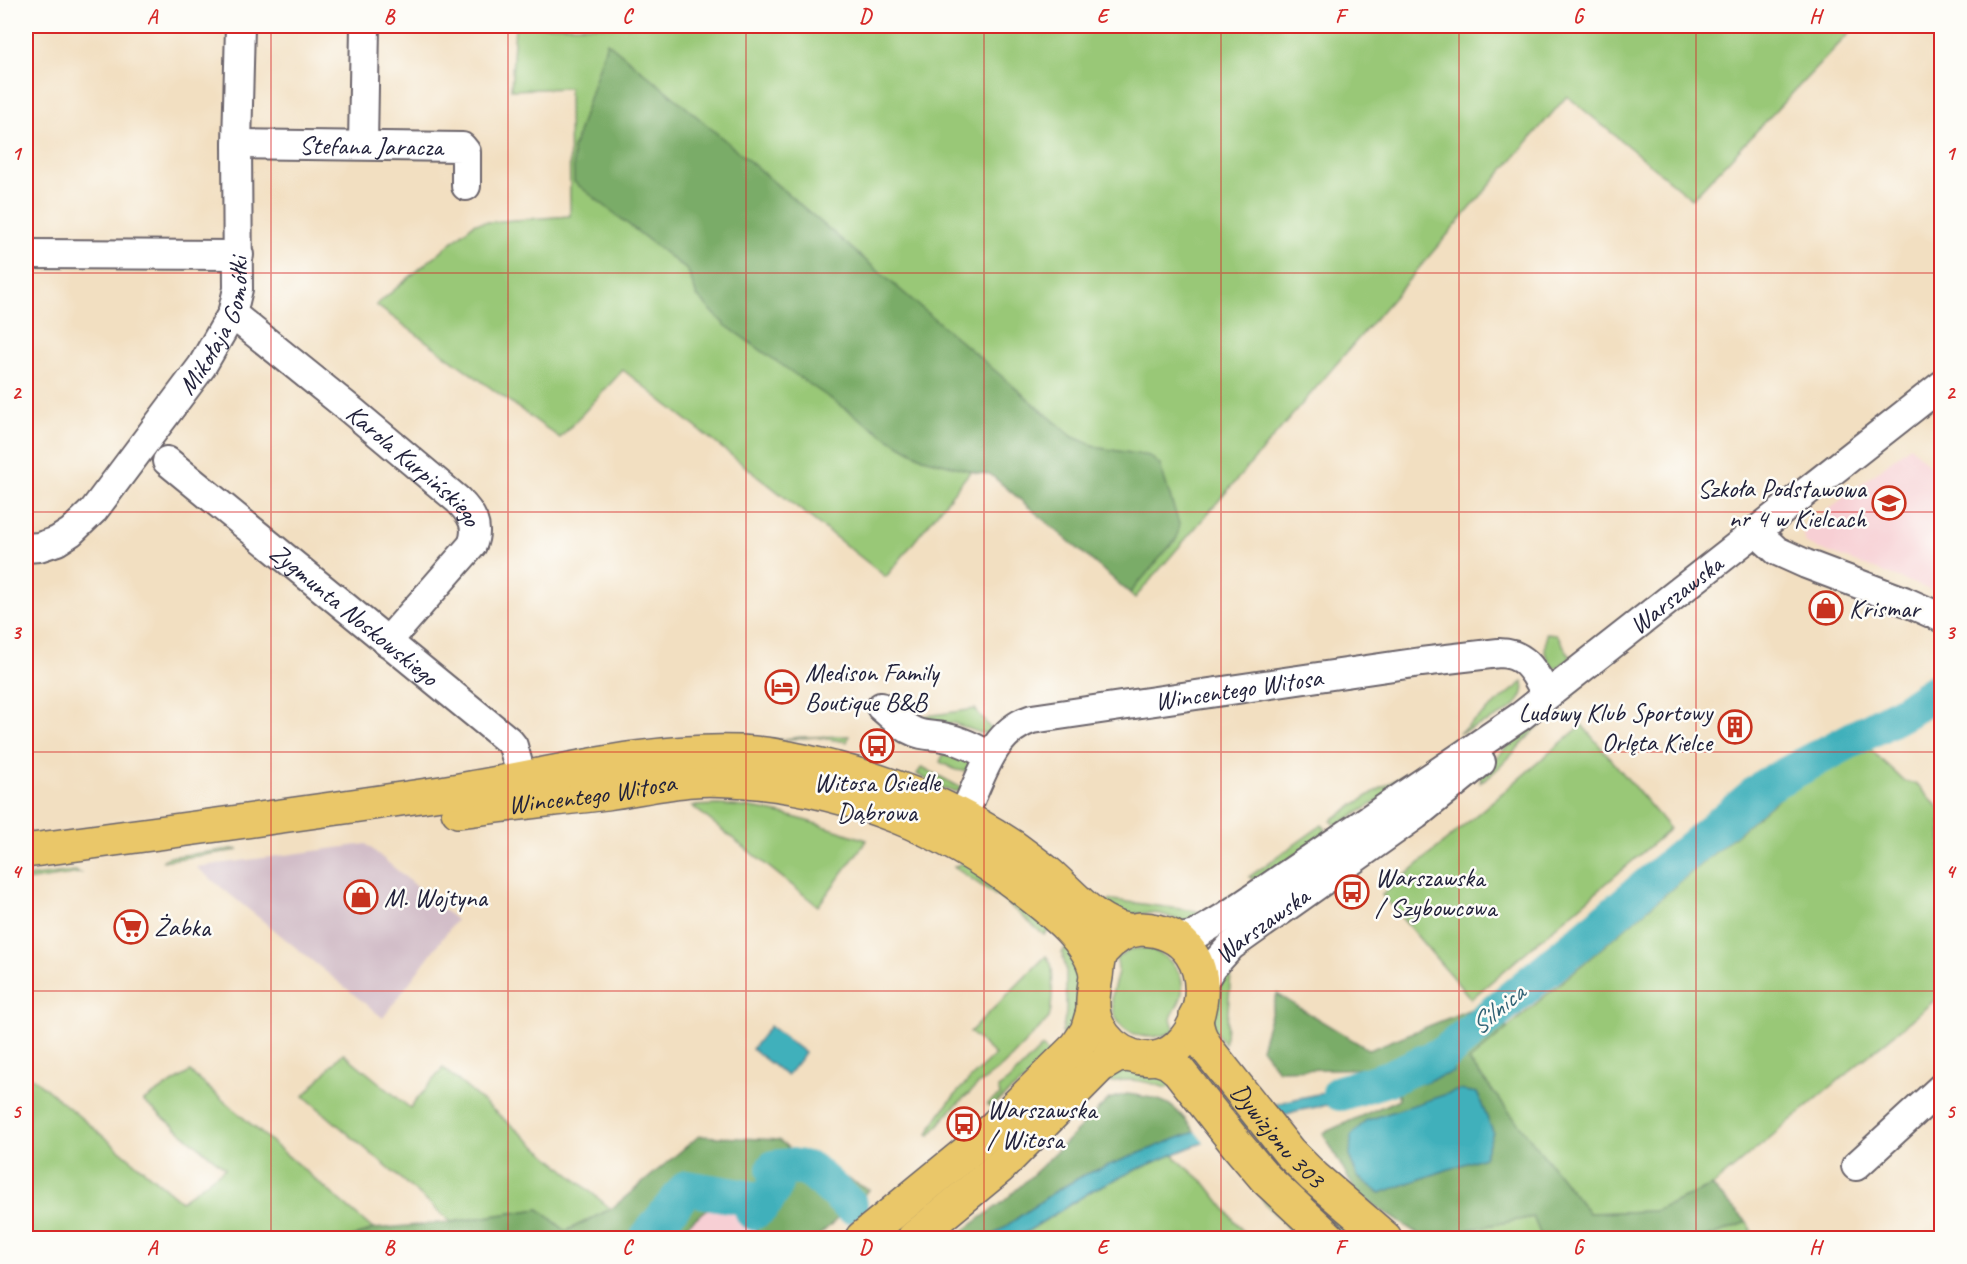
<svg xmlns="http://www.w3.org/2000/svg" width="1967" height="1264" viewBox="0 0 1967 1264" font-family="Caveat,sans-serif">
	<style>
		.built { fill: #f7cfd4 }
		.industrial { fill: #d2bdc8 }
		.green { fill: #99c877; stroke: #5e7559; stroke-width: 1.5 }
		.forest { fill: #7aac68; stroke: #4e6752; stroke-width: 1.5; fill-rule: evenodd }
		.water { fill: #40b0bb; stroke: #31697b; stroke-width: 1.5 }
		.pier { fill: #f2dfc1 }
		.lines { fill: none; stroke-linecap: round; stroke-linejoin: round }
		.river { stroke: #40b0bb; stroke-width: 36 }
		.minor-casing { stroke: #6b646a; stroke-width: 32 }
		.major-casing { stroke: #6b646a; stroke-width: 36 }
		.minor { stroke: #fff; stroke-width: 28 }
		.major { stroke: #eac769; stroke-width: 33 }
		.grid { fill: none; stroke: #d62828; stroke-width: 1.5; stroke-opacity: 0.55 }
		.labels { text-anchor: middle; stroke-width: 5; stroke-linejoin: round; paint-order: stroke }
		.street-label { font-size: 26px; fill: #22223b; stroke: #fdfcf7 }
		.poi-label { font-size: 26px; fill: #22223b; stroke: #fdfcf7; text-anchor: start }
		.water-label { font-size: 27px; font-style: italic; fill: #306275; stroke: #fdfcf7 }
		.neatline { fill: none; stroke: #d62828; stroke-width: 2 }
		.grid-label { font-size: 20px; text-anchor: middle; font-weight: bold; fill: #d62828 }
	</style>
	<rect width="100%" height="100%" fill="#fdfcf7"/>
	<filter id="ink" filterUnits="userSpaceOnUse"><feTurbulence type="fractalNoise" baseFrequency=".0167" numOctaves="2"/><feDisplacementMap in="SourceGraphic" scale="12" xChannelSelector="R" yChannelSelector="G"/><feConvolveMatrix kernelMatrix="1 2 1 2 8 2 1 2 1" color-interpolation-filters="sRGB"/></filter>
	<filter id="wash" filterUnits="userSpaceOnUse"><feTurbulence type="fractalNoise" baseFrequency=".008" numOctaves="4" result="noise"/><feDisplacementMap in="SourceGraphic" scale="24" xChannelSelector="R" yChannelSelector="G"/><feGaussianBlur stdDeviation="1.35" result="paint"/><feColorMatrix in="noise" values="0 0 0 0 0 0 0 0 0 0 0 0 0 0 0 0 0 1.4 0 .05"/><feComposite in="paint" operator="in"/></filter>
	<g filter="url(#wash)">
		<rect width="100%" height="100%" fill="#f2dfc1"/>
		<g class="built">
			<path d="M1910 446 1941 477 1942 591 1939 593 1806 544 1803 529Z"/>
			<path d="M722 1198 764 1238H670Z"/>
		</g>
		<path class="industrial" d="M366 844 456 920 383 1018 196 867Z"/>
		<g class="green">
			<path d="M515 26H1856L1692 199 1567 96 1135 598 981 458 886 577 623 370 560 438 376 305 475 223 570 216 569 88 511 90Z"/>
			<path d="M1546 633 1556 634 1571 657 1557 668H1553L1545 653Z"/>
			<path d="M1587 679C1572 699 1553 712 1536 729 1518 746 1502 769 1480 782L1482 771 1531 724Z"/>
			<path d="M1523 682C1530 711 1480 724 1459 733Z"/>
			<path d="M975 709 991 729 987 733H981L953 723 935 724 906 716 919 717Z"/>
			<path d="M1582 725 1670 829 1471 999 1382 895Z"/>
			<path d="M849 736 847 742 815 737 766 741 801 737Z"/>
			<path d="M947 746 971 761 972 772 956 770 940 762Z"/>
			<path d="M1869 748 1904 781 1916 784 1941 810V995L1712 1186 1655 1211 1589 1213 1468 1061 1789 790Z"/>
			<path d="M922 767 965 790C949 796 931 781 917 774Z"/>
			<path d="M1409 772 1405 785 1336 826 1331 820 1374 792Z"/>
			<path d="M719 805C773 807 816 824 867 840L818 906 692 806Z"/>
			<path d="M1322 825 1325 828V834L1257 881 1249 877Z"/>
			<path d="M232 849 239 850 162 861 168 857Z"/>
			<path d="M964 862 1051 928 1044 935 1004 901 954 867Z"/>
			<path d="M75 871 80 873 26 881V877Z"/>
			<path d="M1113 900 1196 911 1203 915 1190 922H1183L1161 914 1148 913 1130 914 1104 907 1109 901Z"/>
			<path d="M1067 945 1080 971 1079 1020 1070 1042 1062 1033 1066 1013V969L1062 953Z"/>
			<path d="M1144 948C1166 952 1188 972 1181 997 1179 1005 1173 1011 1171 1019L1175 1031C1147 1044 1113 1036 1112 999 1112 982 1122 976 1116 958L1132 949Z"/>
			<path d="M1046 956C1048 959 1050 961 1051 964 1054 974 1052 1009 1049 1018L1003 1066 979 1084 952 1109 930 1135 928 1134C943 1103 970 1079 995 1055L970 1032Z"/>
			<path d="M1232 961 1226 1036 1224 1044 1211 1025 1221 970Z"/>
			<path d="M1042 1047 1054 1058 990 1107 987 1104 1000 1095 998 1088 1008 1081Z"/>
			<path d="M343 1053 410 1108 443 1068 611 1209 566 1231 539 1209 451 1222 304 1096Z"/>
			<path d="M1122 1069C1140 1075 1157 1075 1174 1082L1166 1088C1148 1082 1130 1077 1111 1082L1106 1076Z"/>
			<path d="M26 1072 181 1201 225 1168 143 1101 190 1072 373 1229 351 1238H26Z"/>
			<path d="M1274 1149 1368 1238H1346L1312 1209 1260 1154Z"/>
			<path d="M1174 1154 1177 1159 1206 1184 1248 1238H1017L1093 1190 1133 1171Z"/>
			<path d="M1251 1184 1298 1225 1297 1238 1265 1203Z"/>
			<path d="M1534 1217 1542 1238H1424Z"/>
			<path d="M1747 1222 1755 1238H1705Z"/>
		</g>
		<g class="forest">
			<path d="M607 42 687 108 1073 437 1100 448 1150 456 1160 465 1179 524 1177 538 1130 593 990 474 978 473 923 458 891 440 793 373 725 325 697 296 688 271 574 182 573 149Z"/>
			<path d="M1277 994 1369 1050 1486 1003 1507 1029 1469 1061 1589 1213 1655 1211 1712 1186 1747 1222 1705 1238H1542L1533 1217 1424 1238 1357 1194 1323 1133 1399 1099 1392 1068 1278 1070 1261 1048ZM1477 1093 1493 1132 1484 1157 1380 1193 1358 1177 1350 1158Z"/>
			<path d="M1127 1094C1165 1099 1172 1101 1195 1132L1084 1175 1053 1193 989 1238H953L1003 1202 1041 1167 1109 1099Z"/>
			<path d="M699 1136 779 1140 797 1155 811 1160 869 1190 816 1238H764L722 1198 670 1238H351L373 1229 452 1222 539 1209 566 1231 611 1209Z"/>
		</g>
		<g class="water">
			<path d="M770 1026 805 1053 787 1076 752 1049Z"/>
			<path d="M1449 1058 1454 1072 1391 1093 1296 1111 1191 1147 1133 1171 1093 1190 1017 1238H989L1053 1193 1084 1175 1178 1138 1286 1101 1403 1075Z"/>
			<path d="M1459 1090 1477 1093 1493 1132 1484 1157 1380 1193 1358 1177 1350 1158 1351 1136 1365 1121Z"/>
			<path d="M816 1169 841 1187 889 1238H871L838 1201 808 1178Z"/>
		</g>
		<g class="pier">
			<path d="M1233 1117 1244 1132 1206 1145 1194 1130Z"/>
			<path d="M859 1202 886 1231 867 1238 845 1214Z"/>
		</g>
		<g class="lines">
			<g class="river">
				<path d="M1340 1093 1389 1078 1445 1053 1592 932 1765 786 1906 711 1942 687"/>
				<path d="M647 1238 687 1188 748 1198 753 1212C763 1209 775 1190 776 1179 776 1175 774 1172 774 1168L791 1166 811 1170 850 1205"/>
			</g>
		</g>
	</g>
	<g filter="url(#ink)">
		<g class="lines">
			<g class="minor-casing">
				<g id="minor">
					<path id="s1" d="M237 144 462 147 466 152V186"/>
					<path d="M363 145 365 26"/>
					<path d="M26 254 239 255"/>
					<path id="s2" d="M232 314 351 410 458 500C471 513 480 526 472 545L387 642"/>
					<path id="s3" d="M167 461 509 741 513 746 522 778"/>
					<path d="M1755 531 1777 551 1806 564 1904 601 1942 618"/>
					<path id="s4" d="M26 548 39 547 57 541 71 532 94 510 202 366 232 314 238 289 237 144 240 26"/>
					<path d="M881 707C892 716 902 727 915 732 924 736 933 735 943 737 960 740 975 748 990 756"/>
					<path id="s5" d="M962 817C981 782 990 732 1032 719L1421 662 1499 653C1527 653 1535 674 1547 695"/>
					<path id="s6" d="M1177 939 1195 935 1225 917 1521 716 1942 385"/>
					<path id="s7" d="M1202 983 1212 967 1231 946 1416 815 1481 762"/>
					<path d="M1856 1166 1942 1087"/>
				</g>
			</g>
			<g class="major-casing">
				<g id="major">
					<path id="s8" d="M458 811C508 804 558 799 607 793 636 789 664 782 693 780 714 778 736 780 757 782 853 792 943 828 1020 887 1046 907 1091 940 1096 974"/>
					<path d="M26 851C164 832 302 814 441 793 540 778 638 748 740 752 773 753 805 761 837 769 899 785 958 810 1012 846 1024 855 1037 864 1049 874 1073 895 1096 925 1128 930"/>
					<path d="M1141 929C1238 932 1205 1080 1132 1056 1117 1051 1105 1040 1098 1026 1090 1010 1093 994 1096 977 1097 969 1097 958 1102 951 1112 939 1126 930 1141 929Z"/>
					<path id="s9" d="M1196 1015C1196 1029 1200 1038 1208 1050L1289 1152 1314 1177 1385 1238"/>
					<path d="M1156 1058 1168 1062 1178 1070 1238 1146 1266 1179 1329 1238"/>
					<path d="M862 1238 978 1143 1013 1109 1077 1046 1087 1031 1093 1011"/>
					<path d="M914 1238 1000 1167 1100 1066 1117 1056 1129 1055"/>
				</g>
			</g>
			<use href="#minor" class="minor"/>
			<use href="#major" class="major"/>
		</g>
	</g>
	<path class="grid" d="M271 26V1238M508 26V1238M746 26V1238M984 26V1238M1221 26V1238M1459 26V1238M1696 26V1238M26 273H1942M26 512H1942M26 752H1942M26 991H1942"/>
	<defs>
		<g id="school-ring" transform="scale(1.725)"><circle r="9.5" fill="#fdfcf7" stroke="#c8321e" stroke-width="1.5"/><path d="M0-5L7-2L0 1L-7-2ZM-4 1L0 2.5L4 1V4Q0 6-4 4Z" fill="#c8321e"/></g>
		<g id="shop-ring" transform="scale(1.725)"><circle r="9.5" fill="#fdfcf7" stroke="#c8321e" stroke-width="1.5"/><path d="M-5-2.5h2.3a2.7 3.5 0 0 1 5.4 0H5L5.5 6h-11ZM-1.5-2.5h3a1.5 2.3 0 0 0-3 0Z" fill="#c8321e"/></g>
		<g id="hotel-ring" transform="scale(1.725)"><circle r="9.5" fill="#fdfcf7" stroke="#c8321e" stroke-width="1.5"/><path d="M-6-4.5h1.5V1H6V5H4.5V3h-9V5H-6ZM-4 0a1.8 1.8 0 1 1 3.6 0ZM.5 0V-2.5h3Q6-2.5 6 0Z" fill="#c8321e"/></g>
		<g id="building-ring" transform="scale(1.725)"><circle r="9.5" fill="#fdfcf7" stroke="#c8321e" stroke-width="1.5"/><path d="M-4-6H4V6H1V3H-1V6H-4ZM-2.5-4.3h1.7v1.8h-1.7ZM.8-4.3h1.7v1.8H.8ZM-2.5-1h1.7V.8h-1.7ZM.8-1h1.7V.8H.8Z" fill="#c8321e"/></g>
		<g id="bus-ring" transform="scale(1.725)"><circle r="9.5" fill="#fdfcf7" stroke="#c8321e" stroke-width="1.5"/><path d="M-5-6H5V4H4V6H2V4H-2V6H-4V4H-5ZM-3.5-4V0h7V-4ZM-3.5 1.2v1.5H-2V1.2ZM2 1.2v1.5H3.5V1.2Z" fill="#c8321e"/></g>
		<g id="supermarket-ring" transform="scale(1.725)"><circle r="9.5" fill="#fdfcf7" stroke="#c8321e" stroke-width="1.5"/><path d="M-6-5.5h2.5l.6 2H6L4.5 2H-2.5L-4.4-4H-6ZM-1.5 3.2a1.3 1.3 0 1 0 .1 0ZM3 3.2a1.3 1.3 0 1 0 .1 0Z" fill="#c8321e"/></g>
	</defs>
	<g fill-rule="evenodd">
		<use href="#school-ring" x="1889" y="503"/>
		<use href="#shop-ring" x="1826" y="608"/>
		<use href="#hotel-ring" x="782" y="687"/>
		<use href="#building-ring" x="1735" y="727"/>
		<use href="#bus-ring" x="877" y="746"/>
		<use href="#bus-ring" x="1352" y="892"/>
		<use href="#shop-ring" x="361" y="897"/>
		<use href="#supermarket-ring" x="131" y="927"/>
		<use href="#bus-ring" x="964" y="1124"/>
	</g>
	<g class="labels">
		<g class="street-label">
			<text dy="9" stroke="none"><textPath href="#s1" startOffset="134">Stefana Jaracza</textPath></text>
			<text dy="9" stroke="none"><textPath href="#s4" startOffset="304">Mikołaja Gomółki</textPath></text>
			<text dy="9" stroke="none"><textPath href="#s2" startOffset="237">Karola Kurpińskiego</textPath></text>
			<text dy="9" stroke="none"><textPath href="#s6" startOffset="608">Warszawska</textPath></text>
			<text dy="9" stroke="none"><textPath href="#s3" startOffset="242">Zygmunta Noskowskiego</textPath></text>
			<text dy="9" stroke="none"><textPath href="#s5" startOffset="333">Wincentego Witosa</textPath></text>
			<text dy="9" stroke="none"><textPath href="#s8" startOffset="135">Wincentego Witosa</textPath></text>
			<text dy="9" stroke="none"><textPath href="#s7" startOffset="84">Warszawska</textPath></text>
			<text dy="9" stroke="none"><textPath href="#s9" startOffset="148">Dywizjonu 303</textPath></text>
		</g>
		<g class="poi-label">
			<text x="1866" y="497" text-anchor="end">Szkoła Podstawowa<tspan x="1866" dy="30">nr 4 w Kielcach</tspan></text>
			<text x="1849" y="617">Krismar</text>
			<text x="805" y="681">Medison Family<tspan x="805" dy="30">Boutique B&amp;B</tspan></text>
			<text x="1712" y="721" text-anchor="end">Ludowy Klub Sportowy<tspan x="1712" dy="30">Orlęta Kielce</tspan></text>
			<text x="877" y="791" text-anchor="middle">Witosa Osiedle<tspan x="877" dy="30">Dąbrowa</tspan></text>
			<text x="1375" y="886">Warszawska<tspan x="1375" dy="30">/ Szybowcowa</tspan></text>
			<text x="384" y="906">M. Wojtyna</text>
			<text x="154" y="936">Żabka</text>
			<text x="987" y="1118">Warszawska<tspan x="987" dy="30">/ Witosa</tspan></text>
		</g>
		<g class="water-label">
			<text transform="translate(1497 1009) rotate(-40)" y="9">Silnica</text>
		</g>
	</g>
	<rect width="1967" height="1264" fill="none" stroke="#fdfcf7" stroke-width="66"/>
	<rect x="33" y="33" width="1901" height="1198" class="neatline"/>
	<g class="grid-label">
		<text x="152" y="23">A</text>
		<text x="389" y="23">B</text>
		<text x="627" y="23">C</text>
		<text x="865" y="23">D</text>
		<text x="1102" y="23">E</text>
		<text x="1340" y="23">F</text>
		<text x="1578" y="23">G</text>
		<text x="1815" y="23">H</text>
		<text x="16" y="160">1</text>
		<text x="1950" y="160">1</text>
		<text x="16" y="399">2</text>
		<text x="1950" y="399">2</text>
		<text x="16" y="639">3</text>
		<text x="1950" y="639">3</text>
		<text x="16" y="878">4</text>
		<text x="1950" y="878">4</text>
		<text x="16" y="1118">5</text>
		<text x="1950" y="1118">5</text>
		<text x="152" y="1254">A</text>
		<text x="389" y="1254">B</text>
		<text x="627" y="1254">C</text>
		<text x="865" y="1254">D</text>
		<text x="1102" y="1254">E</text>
		<text x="1340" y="1254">F</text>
		<text x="1578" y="1254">G</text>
		<text x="1815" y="1254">H</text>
	</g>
</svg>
